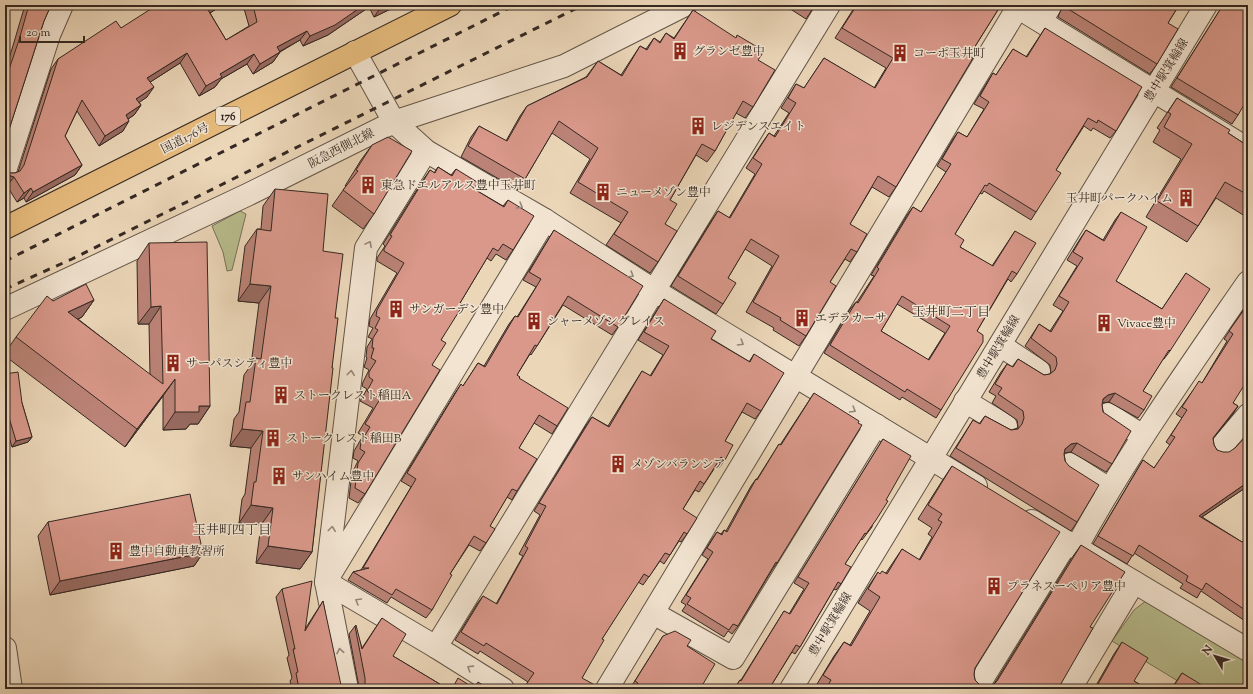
<svg xmlns="http://www.w3.org/2000/svg" width="1253" height="694" viewBox="0 0 1253 694" font-family="'Sorts Mill Goudy','Noto Serif JP',serif">
	<style>
		.green { fill: #b8bd8e; stroke: #767258 }
		.lines { fill: none; stroke-linecap: round; stroke-linejoin: round }
		.minor-casing { stroke: #625448; stroke-width: 24 }
		.highway-casing { stroke: #342822; stroke-width: 24 }
		.minor { stroke: #f2e4d1; stroke-width: 22 }
		.highway { stroke: #e6bb7c; stroke-width: 22 }
		.rail { stroke: #342822; stroke-width: 3; stroke-dasharray: 7 7; stroke-linecap: butt }
		.wall { fill: #bb8377; stroke: #342822; fill-rule: evenodd }
		.shaded-wall { fill: #986a61; stroke: #342822 }
		.building { fill: #d9988a; stroke: #342822; fill-rule: evenodd }
		.oneway { stroke: #93867a }
		.labels { text-anchor: middle; stroke-width: 3; stroke-linejoin: round; paint-order: stroke }
		.shield { fill: #f2e4d1; stroke: #6d6056; stroke-width: 1 }
		.shield-label { font-size: 11px; font-weight: bold; fill: #342822 }
		.poi-label { font-size: 12px; fill: #342822; stroke: #f2e4d1; text-anchor: start }
		.street-label { font-size: 12px; fill: #342822; stroke: #f2e4d1 }
		.neighbourhood-label { font-size: 13px; fill: #342822; stroke: #f2e4d1 }
	</style>
	<rect width="100%" height="100%" fill="#ebd6b8"/>
	<filter id="stains"><feTurbulence type="fractalNoise" baseFrequency=".005" numOctaves="4"/><feColorMatrix values="0 0 0 0 .2 0 0 0 0 .09 0 0 0 0 .02 0 0 0 .5 -.17"/></filter>
	<radialGradient id="worn" r=".72"><stop offset=".6" stop-color="#630" stop-opacity="0"/><stop offset="1" stop-color="#630" stop-opacity=".3"/></radialGradient>
	<g class="green">
		<path d="M240 211 246 214 232 270 227 271 223 252 212 226Z"/>
		<path d="M1151 597 1248 655V686L1246 689H1191L1112 641 1134 610Z"/>
	</g>
	<g class="lines">
		<g class="minor-casing">
			<g id="minor">
				<path d="M1014 5 1248 149"/>
				<path d="M1041 21 1051 5"/>
				<path d="M355 52 394 122 426 151 545 220 655 291 976 486"/>
				<path d="M5 171 49 35 62 5"/>
				<path d="M5 309 247 195 394 122 564 66 685 5"/>
				<path d="M1000 345 1039 371"/>
				<path d="M965 401 1006 426"/>
				<path d="M1108 414 1143 436"/>
				<path d="M1220 448 1248 415"/>
				<path d="M1070 464 1109 489"/>
				<path d="M1032 521 1248 650"/>
				<path d="M1076 548C1127 455 1188 369 1248 282"/>
				<path d="M329 576 545 220"/>
				<path d="M326 582 436 647 503 689"/>
				<path d="M653 613 733 658 876 425"/>
				<path d="M436 647 829 5"/>
				<path d="M5 648 11 689"/>
				<path d="M347 689 326 582 366 248 426 151"/>
				<path d="M607 689 1018 7"/>
				<path d="M791 689 1206 5"/>
				<path d="M976 689 1067 542"/>
				<path d="M1070 689 1134 582"/>
			</g>
		</g>
		<g class="highway-casing">
			<path id="highway" d="M5 228 450 5"/>
		</g>
		<use href="#minor" class="minor"/>
		<use href="#highway" class="highway"/>
		<g class="rail">
			<path d="M5 261 515 5"/>
			<path d="M5 289 72 259 583 5"/>
		</g>
	</g>
	<g class="wall">
		<path d="M25 5H51L44 21 5 142V71L12 49Z"/>
		<path d="M222 5 210 13 226 40 249 26 243 5H399L374 17 369 7 328 35 303 46 300 40 280 52 273 62 253 74 247 64 221 79 215 87 199 96 180 63 150 82 147 97 139 102 141 105 134 115 128 119 123 131 99 146 77 111 65 136 82 165 75 175 26 202 24 198 17 202 7 186 8 173H15L18 172 51 69 58 59 121 28Z"/>
		<path d="M784 5H815L806 19Z"/>
		<path d="M856 5H1001L969 56 896 187 889 197 872 187 850 224 857 252 850 262 845 259 830 282 806 336 799 346 773 330 774 328 746 312 772 266 745 249 728 278 723 304 716 314 671 286 711 221 718 211 729 218 755 174 746 168 762 143 769 133 774 136 789 113 781 108 796 84 804 88 824 58 874 88 886 68 835 38Z"/>
		<path d="M1063 5H1179L1168 23 1157 64 1150 74 1058 17Z"/>
		<path d="M1223 5H1248L1238 115 1232 124 1171 87Z"/>
		<path d="M693 10 758 60 753 107 745 118 736 113 715 151 707 162 696 155 670 200 665 224 658 262 650 273 606 245 621 223 570 193 590 159 552 133 525 179 518 190 461 157 471 137 479 126 506 141 520 116 527 106 586 77 598 61 621 75 640 46 646 49 654 38 660 42 666 33 674 38Z"/>
		<path d="M1045 28 1116 131 1110 138 1093 128 1091 131 1084 126 1056 170 1036 212 1031 220 984 191 982 194 980 193 955 234 960 247 992 266 1015 231 1017 274 1011 282 1008 279 977 331 941 410 936 418 902 397 900 400 824 353 850 309 856 302H857L874 276 871 275 907 215 913 207 921 212 946 172 937 166 953 139 958 132 967 137 984 109 974 104 988 81 993 73 996 75 1013 49 1026 57ZM897 304 945 333 928 360 881 331Z"/>
		<path d="M1177 98 1228 133 1248 146V218L1216 198 1198 226 1187 242 1146 217 1181 159 1153 142 1160 130 1157 128Z"/>
		<path d="M372 145 374 214 363 229 332 206 346 186H345L361 160Z"/>
		<path d="M438 167 451 175 456 169 474 189 503 206 508 200 513 250 506 260 496 254 491 261 487 258 460 303 441 340 432 365 365 494 358 503 349 498 352 473 358 461 353 458 354 451 363 436 358 433 373 408 360 401 367 389 362 386 363 382 369 370 364 367 367 358 366 357 367 347 372 339 368 337 373 328 369 326 370 319 397 273 377 261V258L385 246 383 244 423 180 430 170 434 173Z"/>
		<path d="M275 189 323 251 335 318 332 368 312 552 300 569 256 563 261 525 239 523 242 499 245 494 251 448 230 446 234 419 239 412 244 375 251 365 259 303 238 301 245 246 257 229H261L263 206Z"/>
		<path d="M1121 212 1116 281 1162 309 1186 273 1170 351 1164 359H1163L1143 391 1144 410 1138 418 1109 402 1102 403V405L1112 464 1106 472 1071 452 1064 453V454L1077 522 1071 531 950 456 973 420 979 424 985 416 1011 430 1018 428V427L1017 420 992 403 996 396 989 392 1001 372 1007 364 1012 367 1018 359 1044 375 1050 374 1051 373 1050 365 1025 346 1039 324 1050 331 1063 311 1053 305 1077 266 1067 260 1080 239 1086 230 1103 240 1115 220Z"/>
		<path d="M554 230 618 327 612 335 563 305 537 346 531 355 530 354 517 375 519 378 557 426 552 434 534 423 519 448 517 491 512 500 507 497 490 526 486 543 480 551 469 545 450 574 432 610 426 618 391 597 387 603 348 580 353 572 361 570 411 487 401 481 455 393 461 384 463 386 478 363 484 366 509 324 515 316 517 317 536 287 523 280 549 238Z"/>
		<path d="M149 243 210 406 198 424H190L186 429 163 430V396L125 447 5 356V353L16 337 53 301 94 300 82 317 78 319 150 375 149 324H138L137 261Z"/>
		<path d="M664 299 711 339 749 362 754 354 761 411 755 419 742 412 725 441V460L719 468 716 466 699 492 695 490 683 509 687 534 681 542 679 541 664 564 660 561 643 585 638 582 602 639 582 678 528 682 480 651 478 654 455 640 477 604 483 596 496 604 523 556 519 554 540 515 534 511 586 425 592 417 608 426 637 379 642 371 650 376 663 355 638 340Z"/>
		<path d="M1248 303 1233 403 1238 406 1213 438 1214 445 1217 450 1248 486 1202 517 1242 542 1248 537V623L1201 591 1197 598 1180 588 1183 584 1134 553 1127 564 1093 544 1138 468 1143 460 1154 468 1170 445 1166 442 1182 418 1176 414 1194 389 1202 383 1227 341 1224 339Z"/>
		<path d="M5 374 22 403 32 437 28 442 12 447 5 424Z"/>
		<path d="M814 393 777 563 772 570 738 626 732 634 728 631 724 637 682 611 686 605 681 602 708 559 702 555 712 539 717 532 721 534 724 530 726 531 751 486 756 479H757L779 444 780 445Z"/>
		<path d="M883 439 872 527 862 540 861 539 845 564 841 584 836 590 834 589 800 647 795 654 792 652 769 689H734L740 680H741L784 611 789 614 804 589 794 583Z"/>
		<path d="M952 466 975 668 974 674 975 680 980 685 985 687 992 686 994 684 1071 559 1081 545 1090 627 1058 689H814L834 656 844 642 850 645 870 611 858 603 868 587 878 572 880 574 886 573 902 549 919 560 932 537 928 534 932 528 918 519 942 481Z"/>
		<path d="M48 522 203 553 194 566 50 595 38 536Z"/>
		<path d="M282 589 305 629 323 601 339 689H292L290 681 292 678 287 658 289 655 276 597Z"/>
		<path d="M382 618 393 656 448 689H359V687L349 634 355 626 362 648Z"/>
		<path d="M1248 630V635L1245 634Z"/>
		<path d="M663 636 687 646 700 689H634L631 687Z"/>
		<path d="M1122 642 1134 681 1147 689H1094L1114 654Z"/>
		<path d="M1182 673 1206 689H1171Z"/>
	</g>
	<g class="shaded-wall">
		<path d="M215 5H222L201 19 208 10Z"/>
		<path d="M364 5H370L369 7 328 35 303 46 310 36Z"/>
		<path d="M385 5H399L374 17 381 7Z"/>
		<path d="M307 31 300 40 270 57 277 47Z"/>
		<path d="M280 52 273 62 253 74 260 64Z"/>
		<path d="M187 53 180 63 141 88 147 78Z"/>
		<path d="M254 54 247 64 221 79 215 87 199 96 206 86 220 74Z"/>
		<path d="M154 87 147 97 130 109 136 99Z"/>
		<path d="M141 105 134 115 119 125 126 115Z"/>
		<path d="M129 121 123 131 99 146 105 136Z"/>
		<path d="M82 165 75 175 26 202 33 192Z"/>
		<path d="M5 174 14 177 7 186H5Z"/>
		<path d="M31 188 24 198 17 202 24 193Z"/>
		<path d="M250 284 271 286 259 303 238 301Z"/>
		<path d="M94 300 82 317 56 330 68 312Z"/>
		<path d="M161 306 149 324H138L151 307Z"/>
		<path d="M175 379 163 396 125 447 137 429Z"/>
		<path d="M1115 393 1109 402 1102 403 1103 399 1108 395Z"/>
		<path d="M199 406H210L198 424H190L186 429 163 430 175 412Z"/>
		<path d="M1238 406 1233 414 1208 445 1213 438Z"/>
		<path d="M242 429 263 431 251 448 230 446Z"/>
		<path d="M32 437 28 442 12 447 16 441Z"/>
		<path d="M1077 443 1071 452 1065 453 1059 458 1065 449 1071 444Z"/>
		<path d="M1248 482V486L1193 523 1199 516Z"/>
		<path d="M251 505 273 508 261 525 239 523Z"/>
		<path d="M268 546 312 552 300 569 256 563Z"/>
		<path d="M203 553 194 566 50 595 60 581Z"/>
		<path d="M341 685 339 689H331L332 688Z"/>
	</g>
	<g class="building">
		<path d="M29 5H51L44 21 5 142V81L19 40Z"/>
		<path d="M157 5H215L208 10 226 40 257 22 253 5H364L335 25 310 36 307 31 277 47 280 52 260 64 254 54 220 74 222 77 206 86 187 53 147 78 154 87 136 99 141 105 126 115 129 121 105 136 82 100 65 136 82 165 33 192 31 188 24 193 14 177 5 174V171L8 173H15L20 171 24 165 58 59 116 21 121 28Z"/>
		<path d="M380 5H385L381 7Z"/>
		<path d="M807 5H815L813 9Z"/>
		<path d="M857 5H1001L969 56 973 58 896 187 878 176 850 224 867 234 857 252 851 249 830 282 836 286 806 336 780 320 781 318 753 302 779 256 751 239 728 278 736 283 723 304 678 276 718 211 730 218 762 164 753 158 769 133 775 137 796 103 788 98 796 84 804 88 824 58 875 88 893 58 842 28Z"/>
		<path d="M1066 5H1179L1168 23 1178 29 1157 64 1065 7Z"/>
		<path d="M1223 5H1248V98L1238 115 1177 78Z"/>
		<path d="M693 10 736 38 737 35 764 51 758 60 775 70 753 107 743 101 715 151 702 144 670 200 677 204 665 224 677 231 658 262 614 234 628 212 578 182 598 148 559 121 525 179 468 146 479 126 507 141 527 106 587 77 598 61 622 76 640 46 647 50 654 38 660 43 666 33 674 39Z"/>
		<path d="M1045 28 1142 87 1116 131 1098 120 1097 123 1088 118 1056 170 1061 173 1036 212 989 183 987 186 985 185 955 234 964 240 960 247 993 266 1015 231 1036 243 1017 274 1012 271 977 331 983 335V342L941 410 907 389 905 392 830 345 856 302 858 303 879 269 877 267 913 207 921 212 951 164 942 159 958 132 967 137 989 102 980 96 993 73 996 75 1013 49 1027 57ZM902 296 950 326 929 360 881 331Z"/>
		<path d="M1177 98 1230 130 1228 133 1248 146V195L1225 182 1198 226 1157 201 1192 144 1164 127 1171 114 1168 112Z"/>
		<path d="M388 137 412 151 374 214 343 190 358 171 356 170 372 145Z"/>
		<path d="M438 167 452 176 456 169 477 182 474 189 504 207 508 200 534 216 513 250 503 244 498 251 493 248 460 303 463 305 441 340 446 343 432 365 440 370 365 494 355 488 358 463 365 452 360 449 361 442 370 427 365 424 380 399 367 391 373 380 369 377V372L376 361 371 358 374 348H372L373 338 378 330 375 328 380 318 376 316 377 310 404 263 384 251V249L392 236 390 235 430 170 435 173Z"/>
		<path d="M275 189 328 194 323 251 343 254 335 318H338L332 368H333L312 552 268 546 273 508 251 505 254 482H256L263 431 242 429 246 402H250L256 358 261 359 271 286 250 284 257 229 271 231Z"/>
		<path d="M1121 212 1147 227 1116 281 1162 309 1186 273 1210 289 1170 351 1169 350 1143 391 1152 396 1144 410 1115 393 1108 395 1103 399 1102 405 1103 412 1131 431 1112 464 1077 443 1071 444 1065 449 1064 454 1065 461 1069 466 1099 485 1077 522 956 448 973 420 980 424 985 416 1011 430 1018 429 1022 424 1024 418 1023 411 998 394 1002 388 995 384 1007 364 1013 367 1018 359 1044 375 1050 374 1055 370 1057 364 1056 357 1031 338 1039 324 1051 332 1069 302 1059 296 1083 258 1073 252 1086 230 1104 241Z"/>
		<path d="M554 230 643 286 618 327 568 296 537 346 535 345 517 375 520 377 519 378 568 408 557 426 539 415 519 448 537 459 517 491 512 489 490 526 495 529 486 543 474 536 450 574 452 575 432 610 396 589 392 595 353 572 369 568H363L416 479 407 473 461 384 463 386 478 363 485 367 515 316 518 317 541 279 529 272Z"/>
		<path d="M207 242 210 406H199V412H175V379L137 429 16 337 47 296 53 301 86 284 94 300 68 312 163 384 161 306 151 307 149 243Z"/>
		<path d="M664 299 716 331 711 339 750 362 754 354 784 373 761 411 747 403 725 441 733 445 725 460 721 457 704 484 700 481 683 509 697 518 687 534 684 532 670 555 665 553 649 577 644 574 602 639 604 640 582 678 593 684 591 689H523L534 673 486 643 484 646 461 632 483 596 497 604 528 548 525 546 546 506 539 503 592 417 609 427 642 371 651 376 669 346 644 332Z"/>
		<path d="M1248 304V379L1233 403 1238 406 1213 438 1214 445 1217 450 1223 452H1229L1235 448 1248 434V482L1199 516 1242 542 1248 537V612L1206 583 1202 590 1186 581 1188 576 1139 545 1133 556 1098 536 1143 460 1154 468 1175 437 1171 435 1187 410 1182 407 1199 381 1202 383 1233 334 1229 331Z"/>
		<path d="M18 372 22 403 32 437 16 441 5 404V374Z"/>
		<path d="M814 393 859 421 858 423 862 425 777 563 776 562 738 626 733 624 729 630 687 604 691 598 686 595 713 552 707 548 717 532 722 535 724 530 727 532 756 479 757 480 779 444 781 445Z"/>
		<path d="M883 439 911 456 886 500 888 501 876 520 866 534 865 533 845 564 851 567 841 584 838 582 800 647 796 645 769 689H734L740 680 741 681 784 611 790 614 809 583 798 577Z"/>
		<path d="M952 466 1060 532 975 668 974 674 975 680 980 685 985 687 992 686 997 681 1081 545 1125 572 1090 627 1093 628 1058 689H830L827 687 831 680 823 675 844 642 851 646 880 597 868 589 878 572 880 574 882 571 887 574 902 549 920 560 942 522 938 520 942 514 928 505Z"/>
		<path d="M190 494 203 553 60 581 48 522Z"/>
		<path d="M312 581 305 631 323 601 341 685 332 688V689H299L296 673 298 672 293 649H295L282 589Z"/>
		<path d="M382 618 406 634 393 656 448 689H366L365 685V678L355 626 356 625 362 649Z"/>
		<path d="M675 631 691 640 687 646 715 664 700 689H634L638 683 635 681 663 636Z"/>
		<path d="M1122 642 1148 658 1134 681 1147 689H1098L1101 686 1098 684Z"/>
		<path d="M1182 673 1207 688 1206 689H1172Z"/>
		<path d="M458 678 474 688 478 682 489 689H452Z"/>
	</g>
	<defs><path id="oneway-chevron" d="M-2-3.5L2.5 0L-2 3.5" fill="none" stroke-width="1.6" stroke-linecap="round" stroke-linejoin="round"/></defs>
	<g class="oneway">
		<use href="#oneway-chevron" transform="translate(520 206) rotate(30)"/>
		<use href="#oneway-chevron" transform="translate(369 244) rotate(-62)"/>
		<use href="#oneway-chevron" transform="translate(631 275) rotate(32)"/>
		<use href="#oneway-chevron" transform="translate(741 343) rotate(31)"/>
		<use href="#oneway-chevron" transform="translate(351 373) rotate(-83)"/>
		<use href="#oneway-chevron" transform="translate(853 410) rotate(31)"/>
		<use href="#oneway-chevron" transform="translate(332 529) rotate(-83)"/>
		<use href="#oneway-chevron" transform="translate(358 601) rotate(-150)"/>
		<use href="#oneway-chevron" transform="translate(340 651) rotate(-101)"/>
		<use href="#oneway-chevron" transform="translate(470 668) rotate(-148)"/>
	</g>
	<defs>
		<g id="building-bare" transform="scale(1.38)"><path d="M-4-6H4V6H1V3H-1V6H-4ZM-2.5-4.3h1.7v1.8h-1.7ZM.8-4.3h1.7v1.8H.8ZM-2.5-1h1.7V.8h-1.7ZM.8-1h1.7V.8H.8Z" fill="#8f2418" stroke="#f2e4d1" stroke-width="2.5" paint-order="stroke"/></g>
	</defs>
	<g fill-rule="evenodd">
		<use href="#building-bare" x="680" y="51"/>
		<use href="#building-bare" x="900" y="53"/>
		<use href="#building-bare" x="698" y="126"/>
		<use href="#building-bare" x="368" y="185"/>
		<use href="#building-bare" x="603" y="192"/>
		<use href="#building-bare" x="1186" y="198"/>
		<use href="#building-bare" x="396" y="309"/>
		<use href="#building-bare" x="802" y="318"/>
		<use href="#building-bare" x="534" y="321"/>
		<use href="#building-bare" x="1104" y="323"/>
		<use href="#building-bare" x="173" y="363"/>
		<use href="#building-bare" x="281" y="395"/>
		<use href="#building-bare" x="273" y="438"/>
		<use href="#building-bare" x="618" y="464"/>
		<use href="#building-bare" x="279" y="476"/>
		<use href="#building-bare" x="116" y="551"/>
		<use href="#building-bare" x="994" y="586"/>
	</g>
	<g class="labels">
		<rect class="shield" x="216" y="107" width="24" height="18" rx="3"/>
		<g class="shield-label">
			<text x="228" y="120">176</text>
		</g>
		<g class="poi-label">
			<text x="693" y="55">グランゼ豊中</text>
			<text x="913" y="57">コーポ玉井町</text>
			<text x="711" y="130">レジデンスエイト</text>
			<text x="381" y="189">東急ドエルアルス豊中玉井町</text>
			<text x="616" y="196">ニューメゾン豊中</text>
			<text x="1173" y="202" text-anchor="end">玉井町パークハイム</text>
			<text x="409" y="313">サンガーデン豊中</text>
			<text x="815" y="322">エデラカーサ</text>
			<text x="547" y="325">シャーメゾングレイス</text>
			<text x="1117" y="327">Vivace豊中</text>
			<text x="186" y="367">サーパスシティ豊中</text>
			<text x="294" y="399">ストークレスト稲田A</text>
			<text x="286" y="442">ストークレスト稲田B</text>
			<text x="631" y="468">メゾンバランシア</text>
			<text x="292" y="480">サンハイム豊中</text>
			<text x="129" y="555">豊中自動車教習所</text>
			<text x="1007" y="590">プラネスーペリア豊中</text>
		</g>
		<g class="street-label">
			<text transform="translate(1166 70) rotate(-58)" y="4">豊中駅箕輪線</text>
			<text transform="translate(185 138) rotate(-27)" y="4">国道176号</text>
			<text transform="translate(341 148) rotate(-27)" y="4">阪急西側北線</text>
			<text transform="translate(998 347) rotate(-59)" y="4">豊中駅箕輪線</text>
			<text transform="translate(830 624) rotate(-59)" y="4">豊中駅箕輪線</text>
		</g>
		<g class="neighbourhood-label">
			<text x="951" y="316">玉井町二丁目</text>
			<text x="232" y="534">玉井町四丁目</text>
		</g>
	</g>
	<rect width="1253" height="694" fill="none" stroke="#ebd6b8" stroke-width="20"/>
	<rect x="6" y="6" width="1241" height="682" fill="none" stroke="#342822" stroke-width="2"/>
	<rect x="10" y="10" width="1233" height="674" fill="none" stroke="#342822"/>
	<g transform="translate(1215 656) rotate(308)" stroke="#f2e4d1" stroke-width="3" paint-order="stroke">
	<path d="M0-3L7 15L0 10L-7 15Z" fill="#342822"/>
	<text y="-6" font-size="11" font-weight="bold" text-anchor="middle" fill="#342822">N</text>
	</g>
	<path d="M20 36v6h64v-6" fill="none" stroke="#342822" stroke-width="2"/>
	<text x="26" y="36" font-size="12" fill="#342822" stroke="#f2e4d1" stroke-width="3" paint-order="stroke">20 m</text>
	<rect width="100%" height="100%" filter="url(#stains)"/>
	<rect width="100%" height="100%" fill="url(#worn)"/>
</svg>
